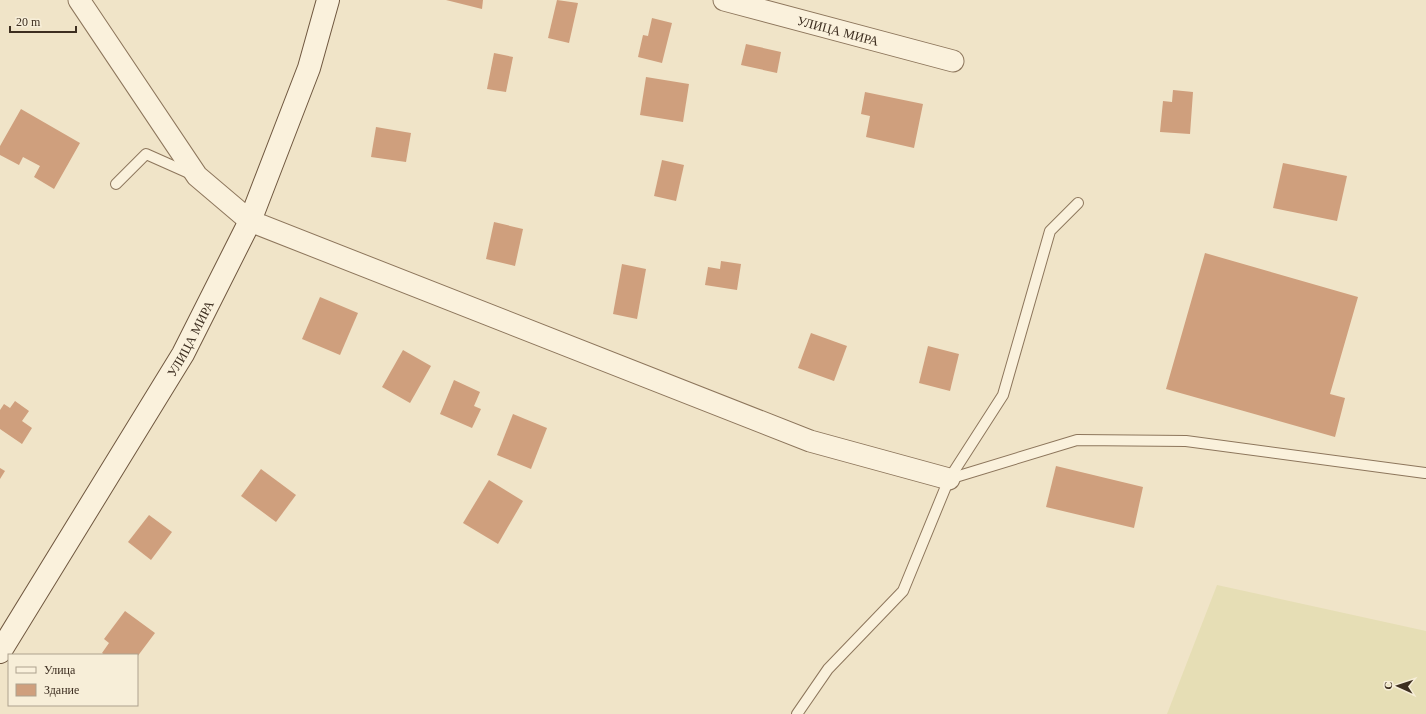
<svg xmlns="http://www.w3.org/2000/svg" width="1426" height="714" viewBox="0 0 1426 714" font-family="'Times New Roman',serif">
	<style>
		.farmland { fill: #e6deb5 }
		.building { fill: #cf9f7d }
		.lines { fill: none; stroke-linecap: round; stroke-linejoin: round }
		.lane-casing { stroke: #8d765c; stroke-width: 12 }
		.street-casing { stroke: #8d765c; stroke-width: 23 }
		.secondary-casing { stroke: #6f573f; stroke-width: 24 }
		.lane { stroke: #faf1dc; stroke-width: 10 }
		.street { stroke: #faf1dc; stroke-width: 21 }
		.secondary { stroke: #faf1dc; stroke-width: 22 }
		.labels { text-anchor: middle; stroke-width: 3.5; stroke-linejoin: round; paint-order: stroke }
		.street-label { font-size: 13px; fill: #3d2e20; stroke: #f7eed8 }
	</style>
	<rect width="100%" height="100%" fill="#f0e4c8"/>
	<path class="farmland" d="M1217 585 1426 631V714H1167Z"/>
	<g class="building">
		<path d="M446 0H483L482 9Z"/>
		<path d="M557 0 578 3 569 43 548 38Z"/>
		<path d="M652 18 672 23 662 63 638 57 643 35 648 36Z"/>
		<path d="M746 44 781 52 777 73 741 65Z"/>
		<path d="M494 53 513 57 506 92 487 89Z"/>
		<path d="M646 77 689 84 683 122 640 115Z"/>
		<path d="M1173 90 1193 92 1190 134 1160 132 1163 101 1172 102Z"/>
		<path d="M865 92 923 104 914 148 866 137 870 116 861 114Z"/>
		<path d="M21 109 80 143 54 189 34 177 40 166 23 157 19 165 0 155V146Z"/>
		<path d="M376 127 411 133 406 162 371 157Z"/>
		<path d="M662 160 684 165 676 201 654 196Z"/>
		<path d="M1283 163 1347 176 1337 221 1273 208Z"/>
		<path d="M494 222 523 229 515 266 486 259Z"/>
		<path d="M1205 253 1358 297 1330 394 1345 398 1335 437 1166 389Z"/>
		<path d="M721 261 741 264 737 290 705 285 708 267 720 269Z"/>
		<path d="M622 264 646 269 637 319 613 314Z"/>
		<path d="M320 297 358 313 340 355 302 339Z"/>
		<path d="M811 333 847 346 834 381 798 368Z"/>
		<path d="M928 346 959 354 950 391 919 383Z"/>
		<path d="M403 350 431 366 410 403 382 387Z"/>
		<path d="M454 380 480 392 474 406 481 409 472 428 440 414Z"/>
		<path d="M15 401 29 411 22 421 32 428 22 444 0 429V410L4 404 10 408Z"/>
		<path d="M513 414 547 428 531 469 497 455Z"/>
		<path d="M1056 466 1143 487 1134 528 1046 507Z"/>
		<path d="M0 468 5 471 0 479Z"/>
		<path d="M261 469 296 495 276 522 241 496Z"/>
		<path d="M489 480 523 501 498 544 463 523Z"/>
		<path d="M149 515 172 532 151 560 128 542Z"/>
		<path d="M125 611 155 633 137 657V655H105L102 653 109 643 104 639Z"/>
	</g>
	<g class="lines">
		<g class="lane-casing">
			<g id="lane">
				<path d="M116 184 146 154 191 174"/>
				<path d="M949 479 1077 440 1186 441 1425 473"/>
				<path d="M797 714 828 669 903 591 949 479 1003 395 1050 231 1078 203"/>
			</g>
		</g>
		<g class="street-casing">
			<g id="street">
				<path d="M79 0 197 176 250 221 810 441 949 479"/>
				<path id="s1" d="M724 0 953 61"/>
			</g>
		</g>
		<g class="secondary-casing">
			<g id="secondary">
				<path id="s2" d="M0 652 183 354 250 221 309 68 328 0"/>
			</g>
		</g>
		<use href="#lane" class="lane"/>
		<use href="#street" class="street"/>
		<use href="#secondary" class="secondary"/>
	</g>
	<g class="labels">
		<g class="street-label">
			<text dy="5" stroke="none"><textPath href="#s1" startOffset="118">УЛИЦА МИРА</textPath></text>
			<text dy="5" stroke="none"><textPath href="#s2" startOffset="367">УЛИЦА МИРА</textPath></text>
		</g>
	</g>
	<rect x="8" y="654" width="130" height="52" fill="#f7eed8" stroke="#ada18e"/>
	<rect x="16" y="667" width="20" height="6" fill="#faf1dc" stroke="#ada18e"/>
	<text x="44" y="674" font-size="12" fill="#3d2e20">Улица</text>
	<rect x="16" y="684" width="20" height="12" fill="#cf9f7d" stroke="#ada18e"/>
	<text x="44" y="694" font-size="12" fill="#3d2e20">Здание</text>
	<g transform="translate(1398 686) rotate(273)" stroke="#f7eed8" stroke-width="3" paint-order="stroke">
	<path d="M0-3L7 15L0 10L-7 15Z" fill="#3d2e20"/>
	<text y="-6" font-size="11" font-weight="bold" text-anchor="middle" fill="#3d2e20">С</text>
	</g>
	<path d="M10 26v6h66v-6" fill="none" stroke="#3d2e20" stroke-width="2"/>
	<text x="16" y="26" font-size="12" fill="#3d2e20" stroke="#f7eed8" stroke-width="3" paint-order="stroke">20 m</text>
</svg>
